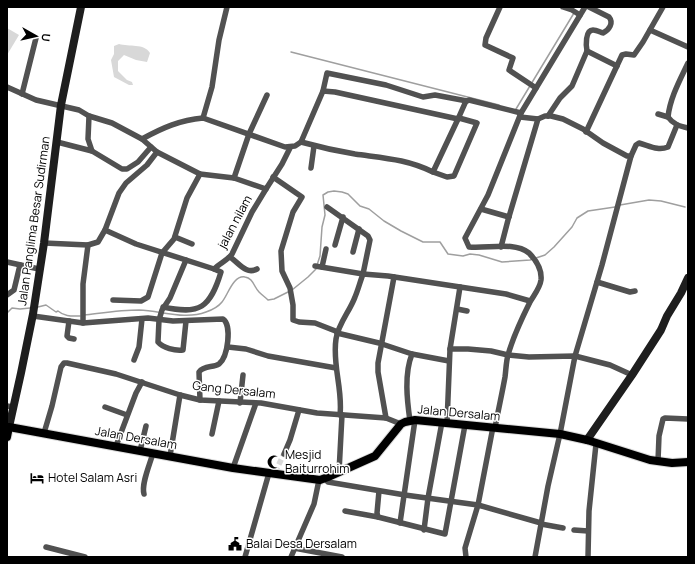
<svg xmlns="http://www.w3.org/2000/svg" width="695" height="564" viewBox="0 0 695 564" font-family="Manrope,sans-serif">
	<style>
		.green { fill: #d8d8d8 }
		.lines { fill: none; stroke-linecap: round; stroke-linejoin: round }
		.stream { stroke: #9f9f9f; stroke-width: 1.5 }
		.street-tunnel { stroke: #d9d9d9; stroke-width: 5.5; stroke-dasharray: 5.5 3; stroke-linecap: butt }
		.primary-casing { stroke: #dbdbdb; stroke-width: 10 }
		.street { stroke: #515151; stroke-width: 5.5 }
		.secondary { stroke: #1e1e1e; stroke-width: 8 }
		.primary { stroke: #000; stroke-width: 8 }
		.labels { text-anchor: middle; stroke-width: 3; stroke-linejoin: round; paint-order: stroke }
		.street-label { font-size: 12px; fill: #000; stroke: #fff }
		.poi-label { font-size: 12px; fill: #000; stroke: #fff; text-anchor: start }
	</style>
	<rect width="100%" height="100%" fill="#fff"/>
	<g class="green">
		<path d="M7 28 19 35 7 55Z"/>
		<path d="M119 44C129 47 144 43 150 53L147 62 136 60 124 55 118 61V71L127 80 132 82 133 85H129L114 77 111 60 114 54V46Z"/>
	</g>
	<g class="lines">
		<g class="stream">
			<path d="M291 52 499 105"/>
			<path d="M516 109 574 13"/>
			<path d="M620 205 649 200 661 201 685 207"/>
			<path d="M317 265 320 256 322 227 325 215 323 195 328 192 334 191 342 192 348 194 360 206 369 209 384 221 401 231 423 242H440L448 254 463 256 470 254 479 255 502 262 530 260 545 255 554 247 572 227 577 218 588 211 615 207"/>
			<path d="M292 290 308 277 316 269"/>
			<path d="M38 307 46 305 56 312 58 311C65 317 72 316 80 316"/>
			<path d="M7 313 12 308 20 309 30 308"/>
			<path d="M84 315C102 313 121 310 139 310 162 311 185 320 206 312 212 310 218 307 222 302 228 295 233 275 245 277 253 278 254 287 259 292 262 295 265 297 268 300L274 299 288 292"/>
		</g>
		<path class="street-tunnel" d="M275 472 284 454"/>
		<g class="primary-casing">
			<path id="primary" d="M7 437 9 427 233 468 320 480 328 477 375 456 401 424 405 422 415 420 560 434 587 440 650 460 672 463 688 462"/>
		</g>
		<g class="street">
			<path d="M500 7 486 38 485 45 513 58 509 70 536 88"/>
			<path d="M563 7 572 10 580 15"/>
			<path d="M589 7 609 17C614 23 609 30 603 33 600 32 596 30 593 30 585 30 586 46 587 51L617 66"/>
			<path d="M650 30 688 47"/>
			<path d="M688 63C680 80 670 98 668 117 673 124 679 126 688 128"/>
			<path d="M7 87 36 100 79 110 89 116 112 123 142 139C162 128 180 120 203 118L285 147 295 146 301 142 323 91 335 92 458 119 466 101 469 100 521 113 585 7"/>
			<path d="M323 91 327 73 386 85 423 97 435 95 467 101"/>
			<path d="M22 94 36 38"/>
			<path d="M658 114 668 117"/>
			<path d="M89 116 88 139 92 151"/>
			<path d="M548 116 560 98 572 86 587 51"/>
			<path d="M520 117 538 119 545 116H551L563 119 583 129 603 143 627 156H631L636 145 639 143C650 146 658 151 668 147L677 125"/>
			<path d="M203 118 212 87 219 40 227 7"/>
			<path d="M586 132 622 55 626 54 634 55 643 42 663 7"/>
			<path d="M57 142 92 151 122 169H127L138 162 151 147"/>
			<path d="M301 142C319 147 337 151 355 154 383 158 407 159 433 172L458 119"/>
			<path d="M157 152 200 174 234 178 266 189 282 164 290 148"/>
			<path d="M311 168 314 146"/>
			<path d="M433 172 447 177 454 176 477 123 459 118"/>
			<path d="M273 177 302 197 293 212 281 251 282 271 290 288 293 305V320L299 322 315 323 338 332"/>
			<path d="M234 178 249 134 267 95"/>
			<path d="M481 209 509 217"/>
			<path d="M105 230 136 244 214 269"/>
			<path d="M175 237 192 244"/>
			<path d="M44 243 88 245 98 242 105 230 119 193 126 183 147 165 157 152 142 139"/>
			<path d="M335 245 343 217"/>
			<path d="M501 247 508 220 538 119"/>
			<path d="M353 252 359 229"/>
			<path d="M230 257C239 263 246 275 257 269"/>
			<path d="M7 262 39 269"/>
			<path d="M315 266 363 274 370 240 368 236 327 207"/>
			<path d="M322 267 326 249"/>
			<path d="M597 282 630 292 635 291"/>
			<path d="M7 295 14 290 20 265"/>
			<path d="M113 300 141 301 148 297 162 253 174 239 187 198 200 174"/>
			<path d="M163 307C200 315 210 308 221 272L214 269C220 263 228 260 232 254L252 212 266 189"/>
			<path d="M457 309 467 311"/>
			<path d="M33 316 83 323 148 318 173 321 223 319C232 325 228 357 219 364 213 368 204 365 199 372L200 400"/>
			<path d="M69 321 67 336 69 338 74 339"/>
			<path d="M186 321 183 350C175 351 163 348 158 342L159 320 162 310 170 298 186 260"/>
			<path d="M83 323V284L88 245"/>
			<path d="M337 333 379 343 412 354"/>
			<path d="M228 347 246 349 268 356 336 368"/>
			<path d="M450 349 460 287"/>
			<path d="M134 360 139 347 142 319"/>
			<path d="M240 403 243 375"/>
			<path d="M7 406 13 407"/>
			<path d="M105 407 127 415"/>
			<path d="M340 415C343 389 332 365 336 339 338 324 350 311 355 297 358 290 360 282 363 274L388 276 506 294 530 301"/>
			<path d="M386 418 378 372V363L394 277"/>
			<path d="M410 421C407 400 404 374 412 354L449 361"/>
			<path d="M447 423 450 349H468L491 351 508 355 529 357 575 356 610 365 632 375"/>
			<path d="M495 428C498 411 502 394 505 377 506 370 506 362 508 355 513 337 522 318 530 302 534 295 540 288 541 280 542 270 536 260 529 253 514 241 487 249 469 247L465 238 488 195 521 113"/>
			<path d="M44 433 52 406 61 367 64 363H67L116 374 180 395 200 400 261 403 317 413 386 418 401 424"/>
			<path d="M212 434 219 401"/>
			<path d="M116 446 136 393 142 382"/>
			<path d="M140 451 146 426"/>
			<path d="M284 454 290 440 299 410"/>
			<path d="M170 456 180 395"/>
			<path d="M658 461 659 436 663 419 665 418 688 419"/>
			<path d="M233 468 256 403"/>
			<path d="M339 472 342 415"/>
			<path d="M325 479 328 482 405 495 478 505 541 523"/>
			<path d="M379 491 377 513 378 517 445 534 465 425"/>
			<path d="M144 494C141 484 150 464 153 453"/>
			<path d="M345 511 378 517"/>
			<path d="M400 523 415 420"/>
			<path d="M541 524 563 528"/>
			<path d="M424 530 428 498 442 422"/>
			<path d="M574 530 588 531"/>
			<path d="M46 547 85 557"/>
			<path d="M294 548 342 557"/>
			<path d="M245 557 269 473"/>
			<path d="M291 557 314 504 319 480"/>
			<path d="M466 557 465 548 478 505 493 427"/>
			<path d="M535 557 548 486 560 434 575 356 602 265 631 156"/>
			<path d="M588 557 589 511 596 444"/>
		</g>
		<g class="secondary">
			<path d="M9 427 21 373 33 314 44 243 61 105 81 7"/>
			<path d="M587 440 632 375 661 330 667 316 681 293 688 278"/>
		</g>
		<use href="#primary" class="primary"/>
	</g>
	<defs>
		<g id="mosque-bare" transform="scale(1.08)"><path d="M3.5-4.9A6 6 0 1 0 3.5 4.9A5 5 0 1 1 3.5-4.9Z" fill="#000" stroke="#fff" stroke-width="2.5" paint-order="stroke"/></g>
		<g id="hotel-bare" transform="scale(1.08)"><path d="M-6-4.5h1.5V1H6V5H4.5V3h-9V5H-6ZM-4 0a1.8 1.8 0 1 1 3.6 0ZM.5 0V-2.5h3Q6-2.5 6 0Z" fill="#000" stroke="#fff" stroke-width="2.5" paint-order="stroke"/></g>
		<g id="civic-bare" transform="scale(1.08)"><path d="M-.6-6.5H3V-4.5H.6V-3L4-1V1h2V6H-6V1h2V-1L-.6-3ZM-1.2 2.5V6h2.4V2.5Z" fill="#000" stroke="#fff" stroke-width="2.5" paint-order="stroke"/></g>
	</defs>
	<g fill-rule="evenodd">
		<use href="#mosque-bare" x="274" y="462"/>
		<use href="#hotel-bare" x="37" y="478"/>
		<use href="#civic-bare" x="235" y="544"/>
	</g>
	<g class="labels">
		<g class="street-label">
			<text transform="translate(34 221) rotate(-82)" y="4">Jalan Panglima Besar Sudirman</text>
			<text transform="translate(235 222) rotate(-62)" y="4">jalan nilam</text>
			<text transform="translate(234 390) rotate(6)" y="4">Gang Dersalam</text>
			<text transform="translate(459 413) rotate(5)" y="4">Jalan Dersalam</text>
			<text transform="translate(136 438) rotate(10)" y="4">Jalan Dersalam</text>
		</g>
		<g class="poi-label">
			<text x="285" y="459">Mesjid<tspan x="285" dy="14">Baiturrohim</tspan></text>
			<text x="48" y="482">Hotel Salam Asri</text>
			<text x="246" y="548">Balai Desa Dersalam</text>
		</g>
	</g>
	<rect width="695" height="564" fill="none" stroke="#000000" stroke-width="16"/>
	<g transform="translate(36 36) rotate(98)" stroke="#ffffff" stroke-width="3" paint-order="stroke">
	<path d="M0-3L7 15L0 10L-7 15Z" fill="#000000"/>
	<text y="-6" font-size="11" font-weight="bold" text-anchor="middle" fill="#000000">U</text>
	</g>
</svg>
